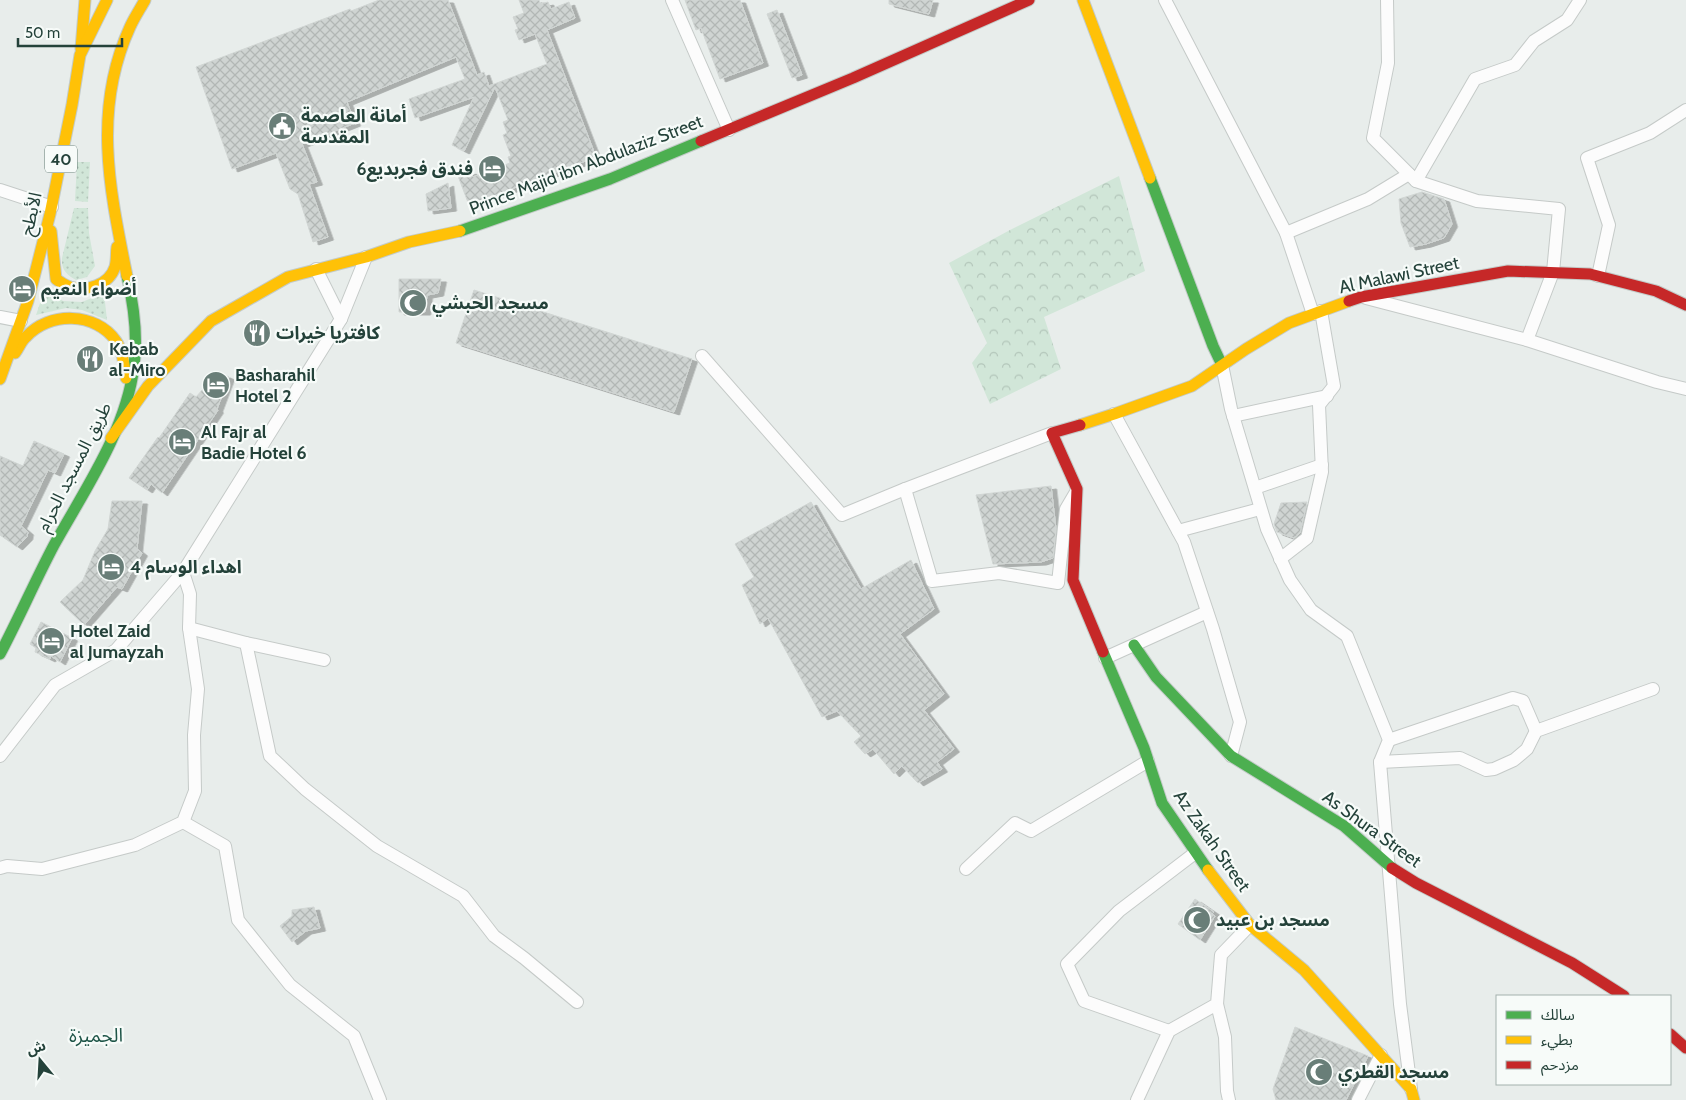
<svg xmlns="http://www.w3.org/2000/svg" width="1686" height="1100" viewBox="0 0 1686 1100" font-family="Cabin,'Noto Sans Arabic',sans-serif">
	<style>
		.grass { fill: url(#grass-dots) }
		.forest { fill: url(#forest-crowns) }
		.building { fill: url(#building-cross-hatch); stroke: #d1d6d4; filter: url(#shadow) }
		.lines { fill: none; stroke-linecap: round; stroke-linejoin: round }
		.street-casing { stroke: #c5cac8; stroke-width: 14 }
		.fast-casing { stroke: #c3cbc8; stroke-width: 13 }
		.slow-casing { stroke: #c3cbc8; stroke-width: 13 }
		.jam-casing { stroke: #c3cbc8; stroke-width: 13 }
		.street { stroke: #fcfcfc; stroke-width: 12 }
		.fast { stroke: #4caf50; stroke-width: 11 }
		.slow { stroke: #ffc107; stroke-width: 11 }
		.jam { stroke: #c62828; stroke-width: 11 }
		.labels { text-anchor: middle; stroke-width: 4.5; stroke-linejoin: round; paint-order: stroke }
		.shield { fill: #f7fbf9; stroke: #637a73; stroke-width: 1 }
		.shield-label { font-size: 16px; font-weight: bold; fill: #24423a }
		.poi-label { font-size: 18px; font-weight: bold; fill: #24423a; stroke: #f7fbf9; text-anchor: start }
		.street-label { font-size: 18px; fill: #24423a; stroke: #f7fbf9 }
		.neighbourhood-label { font-size: 19px; fill: #1f5548; stroke: #f7fbf9 }
	</style>
	<defs>
		<pattern id="grass-dots" width="8" height="8" patternUnits="userSpaceOnUse" patternTransform="scale(1.25)"><rect width="8" height="8" fill="#d1e6d8"/><path d="M2 2h.1M6 6h.1" fill="none" stroke="#b3c6ba" stroke-width="1.8" stroke-linecap="round"/></pattern>
		<pattern id="forest-crowns" width="20" height="18" patternUnits="userSpaceOnUse" patternTransform="scale(1.25)"><rect width="20" height="18" fill="#d1e6d8"/><path d="M2 6a3 3 0 1 1 6 0M12 15a3 3 0 1 1 6 0" fill="none" stroke="#b3c6ba"/></pattern>
		<pattern id="building-cross-hatch" width="8" height="8" patternUnits="userSpaceOnUse" patternTransform="scale(1.25)"><rect width="8" height="8" fill="#cfd4d2"/><path d="M0 0l8 8M0 8l8-8" fill="none" stroke="#b2b7b5"/></pattern>
		<filter id="shadow"><feDropShadow dx="5.5" dy="3" stdDeviation="0" flood-color="#0004"/></filter>
	</defs>
	<rect width="100%" height="100%" fill="#e8edeb"/>
	<g class="grass">
		<path d="M77 162H90L88 202 75 201Z"/>
		<path d="M74 208H88L89 233 95 266 87 277 76 280C67 275 61 270 62 258Z"/>
		<path d="M45 289 63 301 82 302 104 293 107 320 82 310 66 308 36 315Z"/>
	</g>
	<path class="forest" d="M1119 176 1145 271 1044 317 1061 369 990 404 972 363 987 343 949 263 1010 230Z"/>
	<g class="building">
		<path d="M379 0H448L477 75 484 72 489 86 547 64 535 34 519 40 515 30 518 29 513 17 524 13 519 0H539L540 4 548 2 551 9 569 2 575 18 547 30 596 157 469 205 458 176 471 171 473 177 510 163 508 157 511 156 503 135 507 133 503 122 508 120 495 87 464 151 452 145 474 97 415 118 409 99 465 79 456 57 347 102 355 123 302 144 317 182 309 184 328 237 313 242 298 194 290 189 276 153 232 169 196 67 350 9 351 11Z"/>
		<path d="M685 0H740L763 63 720 79 701 28 696 30Z"/>
		<path d="M889 0H933L929 14 889 4Z"/>
		<path d="M777 10 802 75 792 78 767 14Z"/>
		<path d="M448 183 451 208 428 211 426 194Z"/>
		<path d="M1422 192 1444 199 1452 224 1444 238 1426 244 1410 247 1401 223 1399 199Z"/>
		<path d="M399 279H441L438 293 427 295 425 312H399Z"/>
		<path d="M474 290 692 359 674 412 456 343Z"/>
		<path d="M218 372 229 377 217 409 218 410 162 493 151 484 147 490 129 478 158 437 159 438 190 393 196 397Z"/>
		<path d="M34 441 64 454 55 473 48 470 21 526 28 532 27 537 17 547 0 535V456L23 466Z"/>
		<path d="M1051 486 1056 529 1053 558 1041 562 993 564 976 495Z"/>
		<path d="M112 501H142L137 549 142 553 122 589 117 587 84 625 60 602 83 580 95 551 108 529Z"/>
		<path d="M811 502 861 589 911 560 934 609 900 634 944 694 924 710 954 749 937 762 942 769 918 783 902 766 894 774 873 749 865 754 854 742 861 736 837 711 822 717 768 618 760 624 742 585 754 577 735 544Z"/>
		<path d="M1307 502 1300 533 1294 538 1277 532 1274 524 1281 503Z"/>
		<path d="M41 622 72 638 60 662 51 656 50 659 35 652 36 648 30 644Z"/>
		<path d="M1195 899 1214 912 1212 914 1215 916 1200 940 1178 924Z"/>
		<path d="M314 907 320 928 306 931 292 942 280 926 292 916V910Z"/>
		<path d="M1295 1027 1368 1056 1346 1100H1276L1273 1089Z"/>
	</g>
	<g class="lines">
		<g class="street-casing">
			<g id="street">
				<path d="M672 0 729 130"/>
				<path d="M1165 0 1286 233 1313 314"/>
				<path d="M1387 0 1388 63 1373 138 1416 181 1477 201 1559 209 1553 272 1527 340"/>
				<path d="M1416 181 1475 79 1515 65 1534 41 1567 20 1580 0"/>
				<path d="M0 190 52 207"/>
				<path d="M1286 233 1368 199 1409 174"/>
				<path d="M316 269 341 319"/>
				<path d="M1598 276 1609 225 1587 158 1650 133 1686 110"/>
				<path d="M1366 298 1527 340 1657 382 1686 389"/>
				<path d="M0 317 21 321"/>
				<path d="M702 356 842 515 905 489"/>
				<path d="M1222 365 1231 409 1267 529 1290 580 1311 610 1347 636 1389 740 1380 762 1400 1004 1411 1089"/>
				<path d="M1114 414 1184 542 1213 629 1240 722 1231 756"/>
				<path d="M1233 416 1327 396"/>
				<path d="M1052 433 905 489 932 581 999 573 1058 583 1066 509 1076 492"/>
				<path d="M1255 488 1322 465"/>
				<path d="M1178 531 1260 509"/>
				<path d="M1280 559 1307 538 1322 472 1319 405 1334 386 1321 311"/>
				<path d="M189 628 246 643 270 756 305 789 377 846 463 896 494 936 524 958 577 1002"/>
				<path d="M246 643 324 660"/>
				<path d="M1105 658 1207 612"/>
				<path d="M1389 740 1513 698 1523 701 1536 731"/>
				<path d="M0 756 55 685 116 650 183 572 341 319 366 257"/>
				<path d="M1380 762 1460 758 1486 770 1494 769 1514 760 1527 749 1536 731 1653 689"/>
				<path d="M183 822 225 846 238 920 290 985 354 1036 380 1100"/>
				<path d="M0 868 7 866 42 869 135 845 183 822 195 791 194 735 198 689 189 628 190 594 183 572"/>
				<path d="M966 869 1015 823 1031 831 1148 761"/>
				<path d="M1217 1004 1225 1037 1227 1091 1229 1100"/>
				<path d="M1169 1031 1084 1001 1067 964 1119 911 1195 853"/>
				<path d="M1137 1100 1169 1031 1217 1004 1221 955 1250 925"/>
				<path d="M1358 1100 1381 1055"/>
			</g>
		</g>
		<g class="fast-casing">
			<g id="fast">
				<path d="M1150 178 1213 346 1222 365"/>
				<path d="M460 231 610 179 701 141"/>
				<path d="M1134 645 1156 677 1231 756 1344 826 1392 868"/>
				<path d="M1103 652 1144 748 1162 803 1208 870"/>
				<path d="M0 654C19 618 35 581 54 545 85 489 126 431 134 366 138 336 134 306 127 276"/>
			</g>
		</g>
		<g class="slow-casing">
			<g id="slow">
				<path d="M1083 0 1150 178"/>
				<path d="M81 49 85 0"/>
				<path d="M51 231 56 279C60 282 64 285 70 287 87 292 109 285 115 267 117 260 116 253 117 247"/>
				<path d="M127 276C110 191 92 110 130 27 134 18 140 9 145 0"/>
				<path d="M15 353C19 348 21 341 26 337 49 311 96 312 116 341 123 351 124 365 126 378"/>
				<path d="M0 379 28 301 50 214 72 105 80 55 107 0"/>
				<path d="M1080 425 1114 414 1192 386 1246 349 1289 323 1349 301"/>
				<path d="M111 438 148 386 211 321 288 277 366 257 409 242 460 231"/>
				<path d="M1208 870 1250 925 1304 970 1411 1089 1414 1100"/>
			</g>
		</g>
		<g class="jam-casing">
			<g id="jam">
				<path d="M701 141 853 78 1029 0"/>
				<path d="M1349 301 1361 297 1508 271 1590 274 1656 291 1686 305"/>
				<path d="M1080 425 1052 433 1077 489 1073 580 1103 652"/>
				<path d="M1392 868 1416 883 1572 963 1624 996"/>
				<path d="M1670 1034 1686 1048"/>
			</g>
		</g>
		<use href="#street" class="street"/>
		<use href="#fast" class="fast"/>
		<use href="#slow" class="slow"/>
		<use href="#jam" class="jam"/>
	</g>
	<defs>
		<g id="civic-disc" transform="scale(1.4375)"><circle r="9.5" fill="#697e78" stroke="#f7fbf9"/><path d="M-.6-6.5H3V-4.5H.6V-3L4-1V1h2V6H-6V1h2V-1L-.6-3ZM-1.2 2.5V6h2.4V2.5Z" fill="#fff"/></g>
		<g id="hotel-disc" transform="scale(1.4375)"><circle r="9.5" fill="#697e78" stroke="#f7fbf9"/><path d="M-6-4.5h1.5V1H6V5H4.5V3h-9V5H-6ZM-4 0a1.8 1.8 0 1 1 3.6 0ZM.5 0V-2.5h3Q6-2.5 6 0Z" fill="#fff"/></g>
		<g id="mosque-disc" transform="scale(1.4375)"><circle r="9.5" fill="#697e78" stroke="#f7fbf9"/><path d="M3.5-4.9A6 6 0 1 0 3.5 4.9A5 5 0 1 1 3.5-4.9Z" fill="#fff"/></g>
		<g id="restaurant-disc" transform="scale(1.4375)"><circle r="9.5" fill="#697e78" stroke="#f7fbf9"/><path d="M-5-6h1v4h1v-4h1v4h1v-4h1v5L-1.5 .5V6h-2V.5L-5-1ZM5-6V6H3V1.5H1.5Q1.5-4 5-6Z" fill="#fff"/></g>
	</defs>
	<g fill-rule="evenodd">
		<use href="#civic-disc" x="282" y="126"/>
		<use href="#hotel-disc" x="492" y="169"/>
		<use href="#hotel-disc" x="22" y="289"/>
		<use href="#mosque-disc" x="413" y="303"/>
		<use href="#restaurant-disc" x="257" y="333"/>
		<use href="#restaurant-disc" x="90" y="359"/>
		<use href="#hotel-disc" x="216" y="385"/>
		<use href="#hotel-disc" x="182" y="442"/>
		<use href="#hotel-disc" x="111" y="567"/>
		<use href="#hotel-disc" x="51" y="641"/>
		<use href="#mosque-disc" x="1197" y="920"/>
		<use href="#mosque-disc" x="1319" y="1072"/>
	</g>
	<g class="labels">
		<rect class="shield" x="45" y="145.5" width="32" height="27" rx="4"/>
		<g class="shield-label">
			<text x="61" y="165">40</text>
		</g>
		<g class="poi-label">
			<text x="301" y="122">أمانة العاصمة<tspan x="301" dy="21">المقدسة</tspan></text>
			<text x="473" y="175" text-anchor="end">فندق فجربديع6</text>
			<text x="41" y="295">أضواء النعيم</text>
			<text x="432" y="309">مسجد الحبشي</text>
			<text x="276" y="339">كافتريا خيرات</text>
			<text x="109" y="355">Kebab<tspan x="109" dy="21">al-Miro</tspan></text>
			<text x="235" y="381">Basharahil<tspan x="235" dy="21">Hotel 2</tspan></text>
			<text x="201" y="438">Al Fajr al<tspan x="201" dy="21">Badie Hotel 6</tspan></text>
			<text x="130" y="573">اهداء الوسام 4</text>
			<text x="70" y="637">Hotel Zaid<tspan x="70" dy="21">al Jumayzah</tspan></text>
			<text x="1216" y="926">مسجد بن عبيد</text>
			<text x="1338" y="1078">مسجد القطري</text>
		</g>
		<g class="street-label">
			<text transform="translate(586 165) rotate(-21)" y="6">Prince Majid ibn Abdulaziz Street</text>
			<text transform="translate(31 214) rotate(-77)" y="6">الأبطح</text>
			<text transform="translate(1399 275) rotate(-12)" y="6">Al Malawi Street</text>
			<text transform="translate(74 467) rotate(-63)" y="6">طريق المسجد الحرام</text>
			<text transform="translate(1372 829) rotate(36)" y="6">As Shura Street</text>
			<text transform="translate(1212 841) rotate(55)" y="6">Az Zakah Street</text>
		</g>
		<g class="neighbourhood-label">
			<text x="96" y="1042">الجميزة</text>
		</g>
	</g>
	<rect x="1496" y="995" width="175" height="90" fill="#f7fbf9" stroke="#a3b1ad"/>
	<rect x="1506" y="1011" width="25" height="8" fill="#4caf50" stroke="#a3b1ad"/>
	<text x="1541" y="1020" font-size="15" fill="#24423a">سالك</text>
	<rect x="1506" y="1036" width="25" height="8" fill="#ffc107" stroke="#a3b1ad"/>
	<text x="1541" y="1045" font-size="15" fill="#24423a">بطيء</text>
	<rect x="1506" y="1061" width="25" height="8" fill="#c62828" stroke="#a3b1ad"/>
	<text x="1541" y="1070" font-size="15" fill="#24423a">مزدحم</text>
	<g transform="translate(40 1060) rotate(342)" stroke="#f7fbf9" stroke-width="4" paint-order="stroke">
	<path d="M0-4L9 19L0 12L-9 19Z" fill="#24423a"/>
	<text y="-8" font-size="14" font-weight="bold" text-anchor="middle" fill="#24423a">ش</text>
	</g>
	<path d="M18 38v8h104v-8" fill="none" stroke="#24423a" stroke-width="2.5"/>
	<text x="25" y="38" font-size="15" fill="#24423a" stroke="#f7fbf9" stroke-width="4" paint-order="stroke">50 m</text>
</svg>
